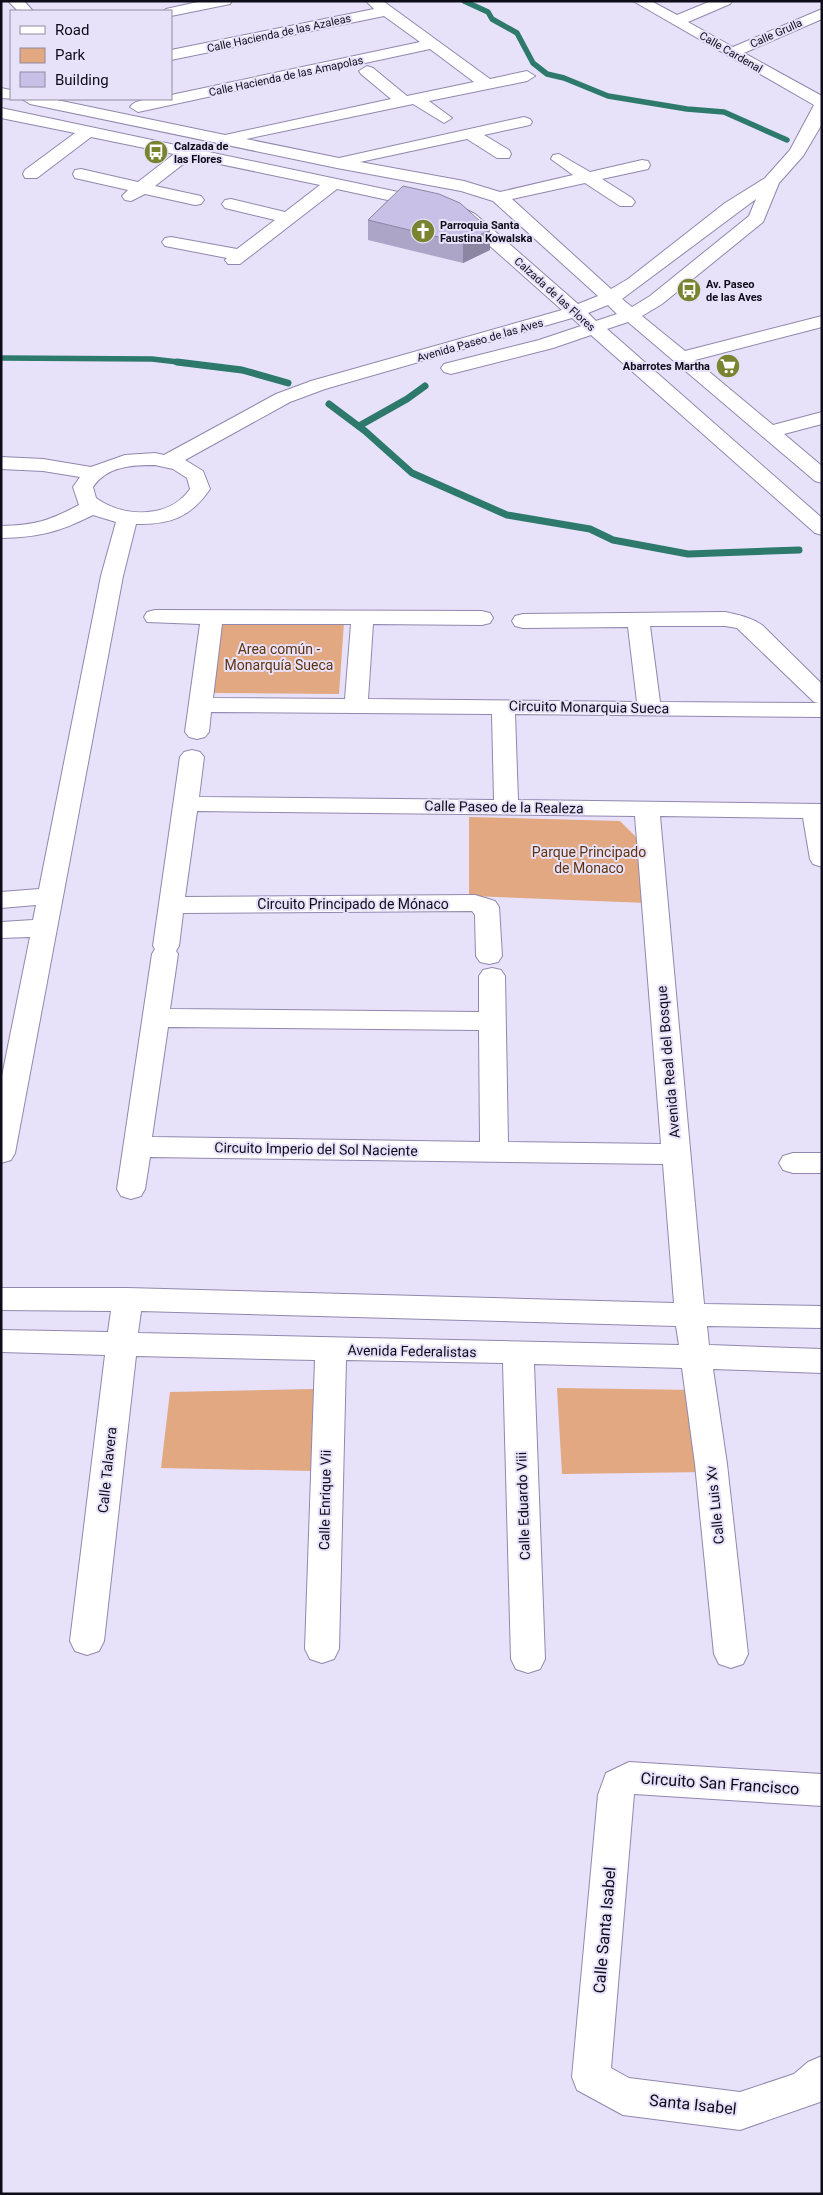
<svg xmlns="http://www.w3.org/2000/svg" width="823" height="2195" viewBox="0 0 823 2195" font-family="Roboto,sans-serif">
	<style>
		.green { fill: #e1a881 }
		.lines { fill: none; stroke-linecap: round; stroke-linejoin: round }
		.stream-far1 { stroke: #2d796c; stroke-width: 5.5 }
		.stream { stroke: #2d796c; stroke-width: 7 }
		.minor-casing { stroke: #9188ad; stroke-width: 2 }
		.minor { fill: #fff; fill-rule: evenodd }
		.wall { fill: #ada5c8 }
		.shaded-wall { fill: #8d86a2 }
		.building { fill: #c9c0e8; stroke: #8d86a2 }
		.labels { text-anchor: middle; stroke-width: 4; stroke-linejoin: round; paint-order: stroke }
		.far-street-label { font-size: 11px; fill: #0f0c19; stroke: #e7e1fa }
		.far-poi-label { font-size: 11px; font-weight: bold; fill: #0f0c19; stroke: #e7e1fa; text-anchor: start }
		.park-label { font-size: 14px; fill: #60330d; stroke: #e7e1fa }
		.street-label { font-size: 14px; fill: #0f0c19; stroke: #e7e1fa }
		.near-street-label { font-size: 16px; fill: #0f0c19; stroke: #e7e1fa }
	</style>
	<rect width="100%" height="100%" fill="#e7e1fa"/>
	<g class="green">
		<path d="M223 621 344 622 339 694 212 693Z"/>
		<path d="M469 817 620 821 636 837 647 903 469 896Z"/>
		<path d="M557 1388 696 1390 706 1472 562 1474Z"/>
		<path d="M313 1389 312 1471 161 1468 170 1392Z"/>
	</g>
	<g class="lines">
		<g class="stream-far1">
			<path d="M464 1 488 12 492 19 517 33 533 63 547 74 564 78 608 96 687 109 724 112 787 140"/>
			<path d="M1 358 152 359 187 363"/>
		</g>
		<g class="stream">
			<path d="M177 362 242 370 288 383"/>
			<path d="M329 404 365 431 412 473 507 515 590 529 613 540 688 554 799 550"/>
			<path d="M359 426 407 399 425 386"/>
		</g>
		<g class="minor-casing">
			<g id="minor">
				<path d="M8 1H24L33 11H18Z"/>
				<path d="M202 1H232L230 4 171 16V11H164L166 9Z"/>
				<path d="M366 1H383L490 79 527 71 535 76 527 81 429 101 452 118 444 123 413 104 246 139 339 158 524 117 530 119 532 122 530 125 484 135 509 150 511 154 509 158H497L467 139 360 162 464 181 500 192 573 175 551 159 553 155 559 154 590 172 642 160 648 161 650 165 648 169 602 179 632 198 635 202 632 206H620L585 183 512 199 611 289 628 279 725 203 765 178 790 150 814 105 633 1H651L677 15 711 1H732L730 4 688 22 733 47 822 9V19L744 53 822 96V124L803 156 779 183 763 222 662 304 642 316 685 351 822 316V327L695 360 773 425 822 412V424L784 434 822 466V483L815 481 628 322 607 329 822 518V535L815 533 591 335 553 348 451 374 444 372 441 368 444 364 539 340 581 326 572 318 325 389 290 402 185 460 203 471 210 489C191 517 170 525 136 524L123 576 15 1153 11 1160 1 1163V1081L30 937 1 938V922L33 920 36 905 1 908V892L39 889 101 576 116 522 93 515C59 532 40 537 1 538V526C35 525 49 521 79 505L73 487 80 477 43 471 1 469V457L43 459 91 467 125 455 155 453 164 455 276 394 311 381 562 310 463 222 443 212 337 189 240 264H228L225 260 227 258 165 246 162 242 165 238 171 237 237 249 275 220 225 208 222 204 225 200 231 199 285 212 320 185 191 158 155 186 201 196 204 200 201 204 195 205 145 194 131 201 125 200 122 196 128 190 75 178 73 174 75 170 81 169 138 182 174 154 91 137 37 178H25L23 174 25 170 75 133 1 118V108L455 204 475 214 578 304 598 296 493 201 461 191 337 168 30 104 22 99H52L225 135 391 99 361 74 359 71 367 66 373 68 407 96 474 82 430 49 138 112 130 107C137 97 160 99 171 99V95L420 42 384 16 171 60V50L374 9ZM756 199 749 216 650 296 632 307 622 299ZM608 305 617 314 596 321 588 313ZM155 465 173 469 187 478 190 489C169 519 124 518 96 498L93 487C107 466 132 465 155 465Z"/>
				<path d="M1 88 11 90V99H15L1 98Z"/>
				<path d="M155 610 482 611 490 613 493 618 490 623 482 625 373 624 368 699 637 702 628 627 523 628 515 626 512 621 515 616 523 614 725 612C739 615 750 617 762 625L822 684V717L515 714 518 800 822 804V867L813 864 810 859 803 818 660 816 704 1304 822 1306V1328L707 1326 709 1345 822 1349V1373L713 1369 727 1464 748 1654 743 1664 731 1668 719 1664 714 1654 695 1464 682 1368 534 1364 545 1659 540 1669 528 1673 516 1669 511 1659 503 1363 346 1360 339 1649 334 1659 322 1663 310 1659 305 1649 315 1360 136 1356 104 1641 99 1651 87 1655 75 1651 70 1641 105 1355 1 1352V1330L108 1332 111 1311 1 1310V1288H127L674 1303 663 1164 150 1157 145 1189 141 1196 131 1199 121 1196 117 1189 152 954 155 949 153 946 180 757 184 752 192 750 200 752 204 757 199 797 494 800 492 714 211 712 209 732 205 737 197 739 189 737 185 732 200 624 147 622 144 617 147 612ZM222 624H351L345 699 213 698ZM650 626H725L737 628 814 702 819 703 660 702ZM197 811 635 816 661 1144 508 1142 505 976 501 970 492 968 483 970 479 976V1012L170 1009 178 954 176 951 179 946 183 913 472 911 475 915 476 956 480 962 489 964 498 962 502 956 499 907 495 901 475 895 185 897ZM168 1027 479 1030 480 1142 152 1137ZM141 1311 676 1326 679 1345 138 1333Z"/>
				<path d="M793 1153H822V1173H793L783 1170 779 1163 783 1156Z"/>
				<path d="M629 1762 822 1774V1806L634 1794 611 2068 629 2078 740 2092 794 2074 808 2062 822 2056V2101L820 2102 740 2130 623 2115 577 2090 572 2077 598 1795 606 1773Z"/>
			</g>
		</g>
		<use href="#minor" class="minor"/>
	</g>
	<path class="wall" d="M403 186 490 250 463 263 368 240V220Z"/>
	<path class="shaded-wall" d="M490 230V250L463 263V243Z"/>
	<path class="building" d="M403 186 439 194 460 203 490 230 463 243 368 220Z"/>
	<defs>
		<g id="bus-disc" transform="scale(1.25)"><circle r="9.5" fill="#798330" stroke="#e7e1fa"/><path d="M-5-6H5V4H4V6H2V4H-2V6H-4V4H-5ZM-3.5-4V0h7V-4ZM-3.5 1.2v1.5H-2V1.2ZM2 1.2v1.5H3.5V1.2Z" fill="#fff"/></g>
		<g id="church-disc" transform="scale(1.25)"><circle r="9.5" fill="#798330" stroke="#e7e1fa"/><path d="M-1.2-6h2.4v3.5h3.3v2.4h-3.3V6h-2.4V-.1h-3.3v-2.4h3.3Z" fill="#fff"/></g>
		<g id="supermarket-disc" transform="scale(1.25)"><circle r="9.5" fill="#798330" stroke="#e7e1fa"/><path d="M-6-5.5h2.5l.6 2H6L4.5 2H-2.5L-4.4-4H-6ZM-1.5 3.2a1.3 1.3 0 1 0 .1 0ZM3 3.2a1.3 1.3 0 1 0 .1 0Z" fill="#fff"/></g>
	</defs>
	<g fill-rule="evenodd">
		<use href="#bus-disc" x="156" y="152"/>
		<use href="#church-disc" x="423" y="231"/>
		<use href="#bus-disc" x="689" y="290"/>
		<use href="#supermarket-disc" x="728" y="366"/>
	</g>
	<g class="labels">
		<g class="far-street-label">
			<text transform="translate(279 33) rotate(-12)" y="4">Calle Hacienda de las Azaleas</text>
			<text transform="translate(776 33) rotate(-24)" y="4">Calle Grulla</text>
			<text transform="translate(731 52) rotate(30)" y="4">Calle Cardenal</text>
			<text transform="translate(286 76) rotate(-12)" y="4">Calle Hacienda de las Amapolas</text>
			<text transform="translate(555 294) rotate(42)" y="4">Calzada de las Flores</text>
			<text transform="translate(480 340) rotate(-16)" y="4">Avenida Paseo de las Aves</text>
		</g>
		<g class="far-poi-label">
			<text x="174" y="150">Calzada de<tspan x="174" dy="13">las Flores</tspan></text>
			<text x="440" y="229">Parroquia Santa<tspan x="440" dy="13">Faustina Kowalska</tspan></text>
			<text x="706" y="288">Av. Paseo<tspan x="706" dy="13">de las Aves</tspan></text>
			<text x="710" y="370" text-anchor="end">Abarrotes Martha</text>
		</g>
		<g class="park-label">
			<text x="279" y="654">Area común -<tspan x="279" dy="16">Monarquía Sueca</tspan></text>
			<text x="589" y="857">Parque Principado<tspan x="589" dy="16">de Monaco</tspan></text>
		</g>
		<g class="street-label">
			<text transform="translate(589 707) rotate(1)" y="5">Circuito Monarquia Sueca</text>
			<text transform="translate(504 807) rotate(1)" y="5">Calle Paseo de la Realeza</text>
			<text x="353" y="909">Circuito Principado de Mónaco</text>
			<text transform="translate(668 1062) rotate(-95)" y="5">Avenida Real del Bosque</text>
			<text transform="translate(316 1149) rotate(1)" y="5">Circuito Imperio del Sol Naciente</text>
			<text transform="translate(412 1351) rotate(1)" y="5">Avenida Federalistas</text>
			<text transform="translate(107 1470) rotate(-84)" y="5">Calle Talavera</text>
			<text transform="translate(325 1500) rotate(-89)" y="5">Calle Enrique Vii</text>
			<text transform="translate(715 1505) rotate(-96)" y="5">Calle Luis Xv</text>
			<text transform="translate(523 1506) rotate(-92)" y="5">Calle Eduardo Viii</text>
		</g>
		<g class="near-street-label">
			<text transform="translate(720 1783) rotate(4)" y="6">Circuito San Francisco</text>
			<text transform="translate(604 1930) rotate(-85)" y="6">Calle Santa Isabel</text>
			<text transform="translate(693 2104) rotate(6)" y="6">Santa Isabel</text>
		</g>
	</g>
	<rect width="823" height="2195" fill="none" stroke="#0f0c19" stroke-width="5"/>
	<rect x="10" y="10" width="162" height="90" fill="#e7e1fa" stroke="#918ca0"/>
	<rect x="20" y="26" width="25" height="8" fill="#ffffff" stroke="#918ca0"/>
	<text x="55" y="35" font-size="15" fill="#0f0c19">Road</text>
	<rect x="20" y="48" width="25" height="15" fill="#e1a881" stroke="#918ca0"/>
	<text x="55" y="60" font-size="15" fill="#0f0c19">Park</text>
	<rect x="20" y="72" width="25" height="15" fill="#c9c0e8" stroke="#918ca0"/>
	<text x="55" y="85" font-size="15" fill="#0f0c19">Building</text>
</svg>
